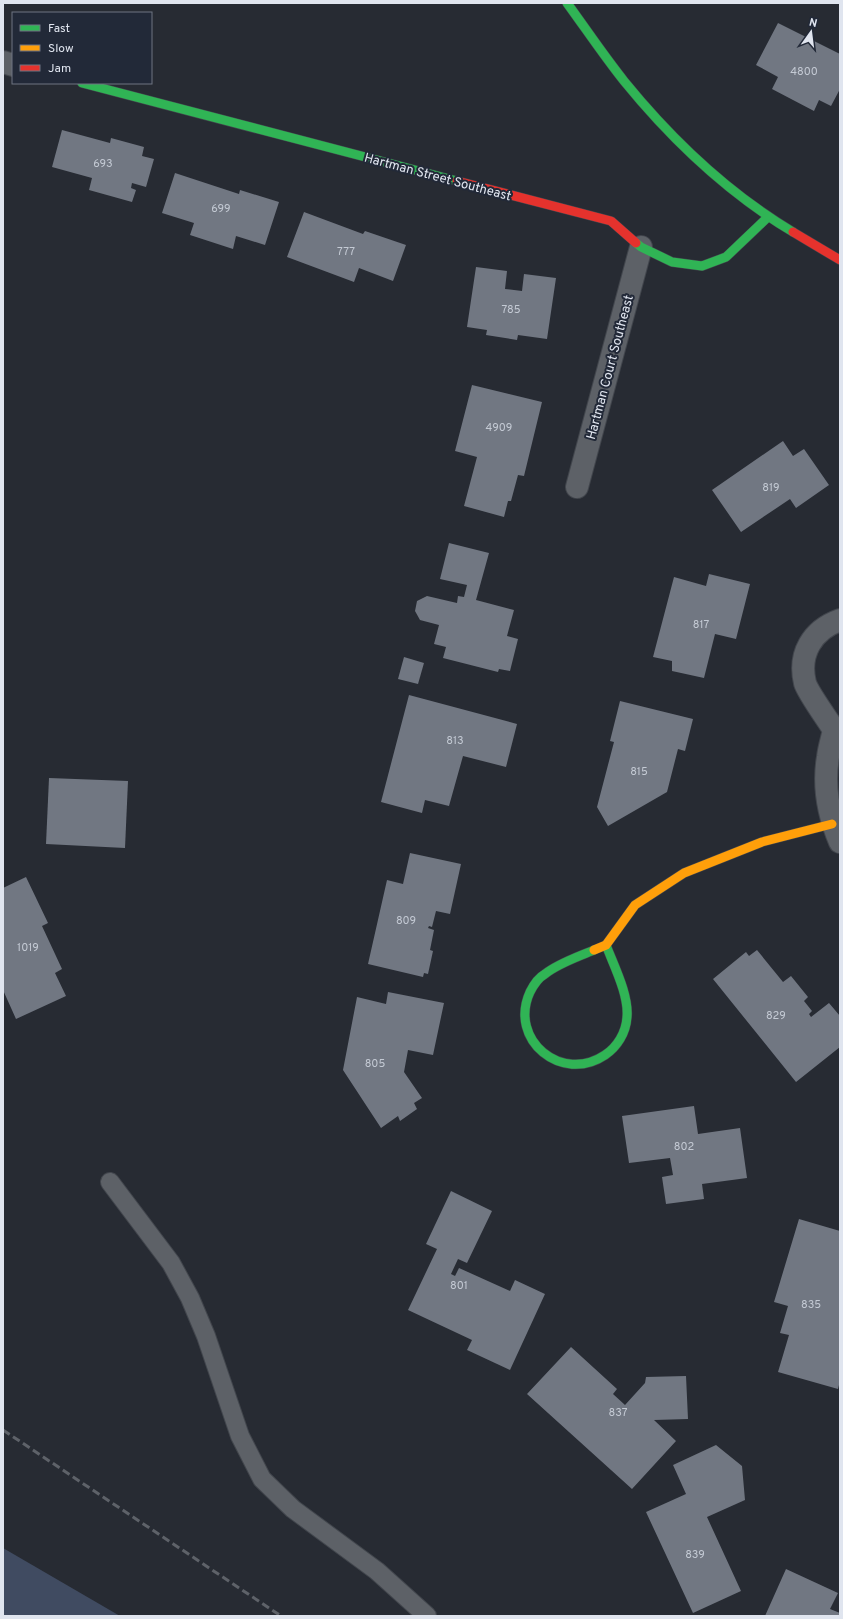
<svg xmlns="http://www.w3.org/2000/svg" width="843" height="1619" viewBox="0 0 843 1619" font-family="Overpass,sans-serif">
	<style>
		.green { fill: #404b61 }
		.building { fill: #717782 }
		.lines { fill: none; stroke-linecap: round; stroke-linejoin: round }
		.lane-casing { stroke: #42464d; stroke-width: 20 }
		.street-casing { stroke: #42464d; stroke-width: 24 }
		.fast-casing { stroke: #42464d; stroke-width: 10 }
		.slow-casing { stroke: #42464d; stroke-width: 10 }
		.jam-casing { stroke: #42464d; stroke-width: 10 }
		.lane { stroke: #5d6167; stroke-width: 18 }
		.street { stroke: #5d6167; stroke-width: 22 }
		.fast { stroke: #30b455; stroke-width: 9 }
		.slow { stroke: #ff9f0a; stroke-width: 9 }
		.jam { stroke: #e5322d; stroke-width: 9 }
		.rail { stroke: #5e6269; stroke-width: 3; stroke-dasharray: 8 4; stroke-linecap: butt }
		.labels { text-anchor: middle; stroke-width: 4; stroke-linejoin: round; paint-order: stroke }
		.number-label { font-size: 11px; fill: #c4cad4 }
		.street-label { font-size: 13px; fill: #e0e5ef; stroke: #222938 }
	</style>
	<rect width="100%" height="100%" fill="#272b33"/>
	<path class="green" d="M3 1548 120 1616H3Z"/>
	<g class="building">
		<path d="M778 23 840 54V89L831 106 819 100 814 111 772 89 778 77 756 65Z"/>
		<path d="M62 130 110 143 111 138 144 147 142 156 154 159 146 187 132 183 131 188 136 190 132 202 89 190 92 178 52 167Z"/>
		<path d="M175 173 239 194 240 190 279 202 265 245 236 236 233 249 190 235 194 223 162 213Z"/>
		<path d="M304 212 363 234 365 231 406 245 393 281 359 268 354 282 287 257Z"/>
		<path d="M476 267 507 271 505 289 522 291 524 274 556 278 547 339 518 335 517 340 486 335 487 330 467 327Z"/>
		<path d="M472 385 542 402 524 476 518 475 511 501H508L504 517 464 506 477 457 455 451Z"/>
		<path d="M783 441 793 456 804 449 829 485 796 508 790 499 741 532 712 490Z"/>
		<path d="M449 543 489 553 476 600 514 610 507 636 518 639 510 671 499 669 498 672 443 658 446 647 434 644 439 625 420 620 415 611 417 601 427 596 457 603 458 596 464 597 467 585 440 579Z"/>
		<path d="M709 574 750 584 736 639 715 634 704 678 672 671V661L653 657 674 577 706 586Z"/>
		<path d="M404 657 424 663 418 684 398 679Z"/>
		<path d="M409 695 517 724 506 767 463 756 449 806 425 800 422 813 381 802Z"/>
		<path d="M620 701 693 719 685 751 678 749 667 792 608 826 597 807 614 742 610 741Z"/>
		<path d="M49 778 128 781 125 848 46 844Z"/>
		<path d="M410 853 461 864 450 914 436 911 432 927 429 926 428 928 434 930 430 950 433 951 428 974 424 973 423 977 368 964 387 880 403 884Z"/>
		<path d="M26 877 48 923 42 926 62 969 55 973 66 996 16 1019 3 990V888Z"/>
		<path d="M757 950 783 982 791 976 808 997 804 1001 812 1011 809 1014 811 1017 829 1003 840 1016V1047L796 1082 713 979 746 952 749 956Z"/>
		<path d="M388 992 444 1003 433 1055 408 1050 404 1072 422 1098 414 1103 417 1109 400 1121 398 1116 381 1128 343 1070 357 997 386 1004Z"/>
		<path d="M694 1106 698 1134 740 1128 747 1178 702 1184 704 1199 666 1204 662 1177 673 1175 670 1158 629 1163 622 1116Z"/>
		<path d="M451 1191 492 1211 467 1263 458 1259 451 1274 455 1276 459 1268 510 1291 515 1280 545 1294 510 1370 467 1350 472 1340 408 1310 437 1249 426 1244Z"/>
		<path d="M799 1219 840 1231V1381L838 1389 778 1372 789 1335 780 1333 788 1306 774 1302Z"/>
		<path d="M571 1347 617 1389 613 1394 625 1405 645 1383 646 1377 686 1376 688 1419 654 1420 676 1441 632 1489 527 1394Z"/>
		<path d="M716 1445 742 1466 745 1500 707 1517 741 1591 693 1613 646 1512 686 1494 673 1465Z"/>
		<path d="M786 1569 838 1593 830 1609 840 1613V1616H765Z"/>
	</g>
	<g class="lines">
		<g class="lane-casing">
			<path id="lane" d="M110 1182 171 1263 190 1298 206 1336 240 1436 262 1479 293 1509 377 1571 427 1616"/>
		</g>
		<g class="street-casing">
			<g id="street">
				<path d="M3 62 13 65"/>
				<path d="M577 487 641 247"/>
				<path d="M840 620C812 630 798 654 805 683 808 693 828 720 834 730 832 739 829 748 828 757 823 786 829 816 840 842"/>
			</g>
		</g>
		<g class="fast-casing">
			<g id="fast">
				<path d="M567 3C586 29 604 56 624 81 672 140 728 193 793 232"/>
				<path d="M82 83 457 181"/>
				<path d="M636 243 641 247 672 262 702 266 726 257 768 217"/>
				<path d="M594 950C578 957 559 963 545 974 538 978 533 986 530 992 508 1040 562 1084 605 1055 617 1047 626 1033 627 1017 629 995 614 966 606 945"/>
			</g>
		</g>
		<g class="slow-casing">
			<path id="slow" d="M594 950 606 945 635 905 684 873 762 842 832 824"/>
		</g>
		<g class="jam-casing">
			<g id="jam">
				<path d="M457 181 611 221 636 243"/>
				<path d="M793 232 840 260"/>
			</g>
		</g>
		<use href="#lane" class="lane"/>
		<use href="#street" class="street"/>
		<use href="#fast" class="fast"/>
		<use href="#slow" class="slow"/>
		<use href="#jam" class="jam"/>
		<path class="rail" d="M3 1430 281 1616"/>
	</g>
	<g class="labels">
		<g class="number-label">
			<text x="804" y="75">4800</text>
			<text x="103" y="167">693</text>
			<text x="221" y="212">699</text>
			<text x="346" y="255">777</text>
			<text x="511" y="313">785</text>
			<text x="499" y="431">4909</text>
			<text x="771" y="491">819</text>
			<text x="701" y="628">817</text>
			<text x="455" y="744">813</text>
			<text x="639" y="775">815</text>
			<text x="406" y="924">809</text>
			<text x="28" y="951">1019</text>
			<text x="776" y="1019">829</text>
			<text x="375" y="1067">805</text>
			<text x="684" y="1150">802</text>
			<text x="459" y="1289">801</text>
			<text x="811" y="1308">835</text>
			<text x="618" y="1416">837</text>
			<text x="695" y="1558">839</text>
		</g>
		<g class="street-label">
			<text transform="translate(438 176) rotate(15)" y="5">Hartman Street Southeast</text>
			<text transform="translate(609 367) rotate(-75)" y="5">Hartman Court Southeast</text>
		</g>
	</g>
	<rect width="843" height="1619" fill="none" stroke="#e0e5ef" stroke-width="8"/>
	<rect x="12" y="12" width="140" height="72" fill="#222938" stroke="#6e7481"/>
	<rect x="20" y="25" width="20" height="6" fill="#30b455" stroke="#6e7481"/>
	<text x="48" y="32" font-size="12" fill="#e0e5ef">Fast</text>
	<rect x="20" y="45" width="20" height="6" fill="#ff9f0a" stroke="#6e7481"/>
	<text x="48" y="52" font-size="12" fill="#e0e5ef">Slow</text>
	<rect x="20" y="65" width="20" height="6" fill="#e5322d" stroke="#6e7481"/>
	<text x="48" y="72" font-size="12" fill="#e0e5ef">Jam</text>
	<g transform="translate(811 32) rotate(14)" stroke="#222938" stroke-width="3" paint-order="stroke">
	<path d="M0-3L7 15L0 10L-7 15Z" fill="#e0e5ef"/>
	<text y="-6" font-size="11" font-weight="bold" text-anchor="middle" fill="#e0e5ef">N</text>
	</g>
</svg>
